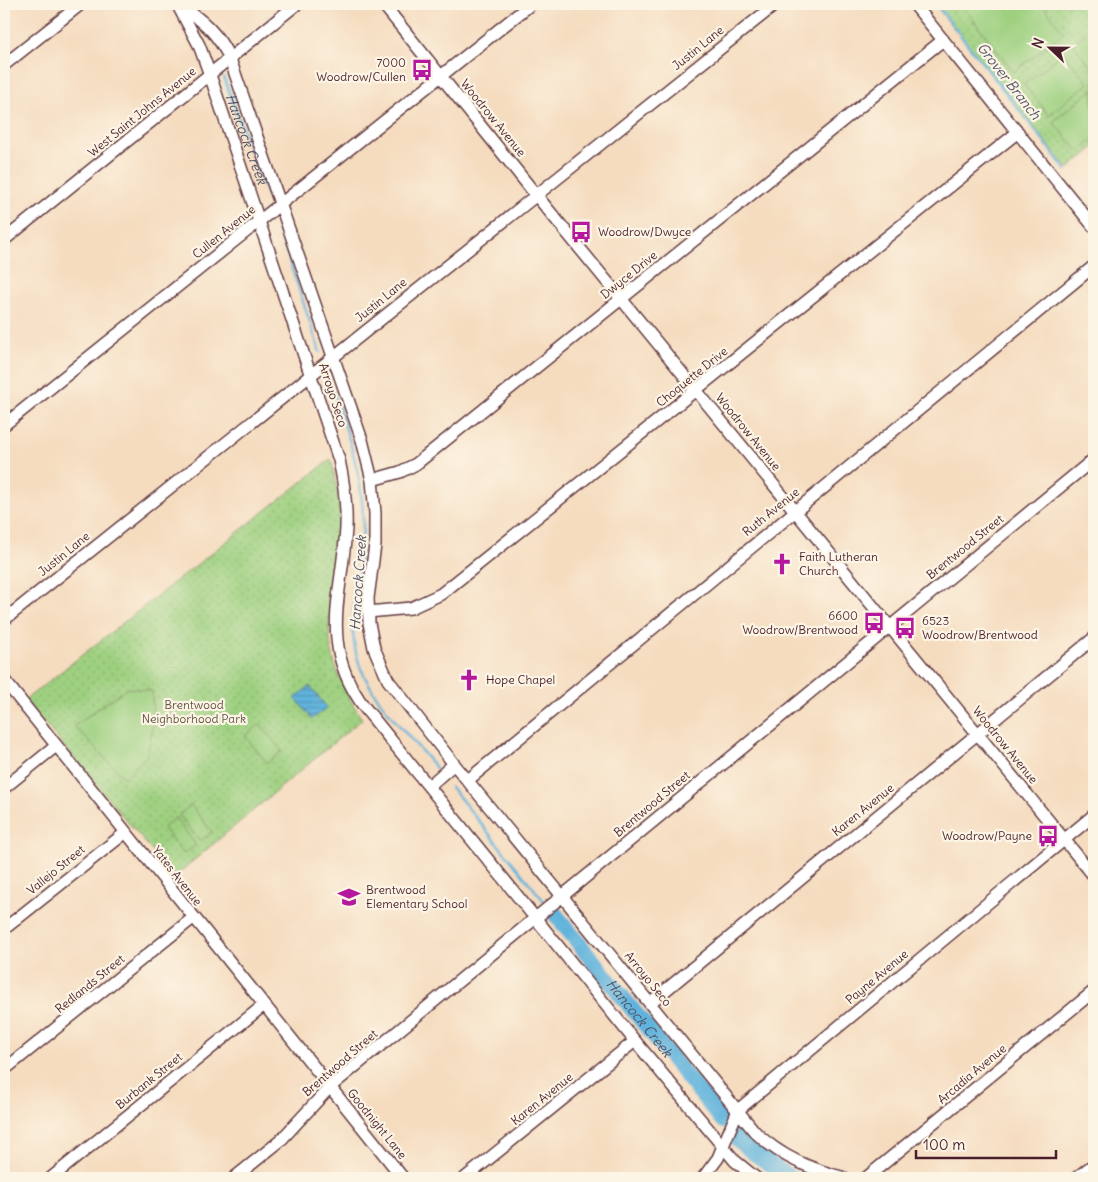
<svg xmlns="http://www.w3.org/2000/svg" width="1098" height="1182" viewBox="0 0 1098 1182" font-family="Delius,sans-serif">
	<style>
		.park { fill: url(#park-dots); stroke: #747856 }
		.garden { fill: #9ed080; stroke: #747856 }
		.water { fill: url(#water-rules); stroke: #556984 }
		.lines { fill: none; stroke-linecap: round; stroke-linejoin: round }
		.stream { stroke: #60b3dc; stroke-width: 2.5 }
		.river { stroke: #60b3dc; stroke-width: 16 }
		.minor-casing { stroke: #643b41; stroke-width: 14 }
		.minor { stroke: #fff; stroke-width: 11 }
		.labels { text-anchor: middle; stroke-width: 4.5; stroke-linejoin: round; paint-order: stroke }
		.street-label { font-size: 12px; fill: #4a1f2b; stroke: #fcf5e5 }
		.poi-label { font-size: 12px; fill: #4a1f2b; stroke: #fcf5e5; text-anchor: start }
		.park-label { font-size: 12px; fill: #635444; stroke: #fcf5e5 }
		.water-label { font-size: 14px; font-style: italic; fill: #525369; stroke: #fcf5e5 }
	</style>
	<defs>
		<pattern id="park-dots" width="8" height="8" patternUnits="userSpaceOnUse" patternTransform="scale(1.25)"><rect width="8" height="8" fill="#9ed080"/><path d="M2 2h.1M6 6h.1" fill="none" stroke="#8ab26f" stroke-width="1.8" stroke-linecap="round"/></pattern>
		<pattern id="water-rules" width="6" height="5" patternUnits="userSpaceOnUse" patternTransform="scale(1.25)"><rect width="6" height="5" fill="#60b3dc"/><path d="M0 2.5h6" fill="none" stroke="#5191b3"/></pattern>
	</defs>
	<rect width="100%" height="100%" fill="#fcf5e5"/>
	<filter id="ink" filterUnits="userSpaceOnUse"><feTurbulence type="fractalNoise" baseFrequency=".02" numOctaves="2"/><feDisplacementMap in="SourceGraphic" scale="10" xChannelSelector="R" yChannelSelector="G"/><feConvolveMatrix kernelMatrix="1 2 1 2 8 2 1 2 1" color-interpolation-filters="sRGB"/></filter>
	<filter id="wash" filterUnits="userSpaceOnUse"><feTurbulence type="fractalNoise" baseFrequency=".0096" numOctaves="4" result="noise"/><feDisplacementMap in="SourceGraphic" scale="20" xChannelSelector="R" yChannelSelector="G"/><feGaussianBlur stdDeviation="1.12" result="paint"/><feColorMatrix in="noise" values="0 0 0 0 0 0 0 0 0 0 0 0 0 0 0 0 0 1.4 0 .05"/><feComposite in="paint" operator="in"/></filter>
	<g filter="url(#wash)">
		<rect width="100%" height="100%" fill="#f5dcbf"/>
		<g class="park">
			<path d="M934 4H1094V147L1068 169Z"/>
			<path d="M331 459C337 485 341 509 340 535 339 575 323 613 332 653 337 677 349 699 362 719L174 877 25 700Z"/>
		</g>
		<g class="garden">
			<path d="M961 4H1042L1064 33 1014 72Z"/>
			<path d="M1094 27V71L1073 44Z"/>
			<path d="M1063 53 1088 83 1049 115 1024 85Z"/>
			<path d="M1093 89 1094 138 1078 151 1053 122Z"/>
			<path d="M127 688 152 691 153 725 147 755 124 778 74 726Z"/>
			<path d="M260 724 282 751 267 763 245 736Z"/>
			<path d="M191 805 212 832 200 841 179 815Z"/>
			<path d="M175 818 196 845 184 854 163 828Z"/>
		</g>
		<path class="water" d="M310 686 327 708 312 719 295 698Z"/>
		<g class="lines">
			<g class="stream">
				<path d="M936 4 1066 170"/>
				<path id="s1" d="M224 78 269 200"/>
				<path d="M275 218 320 352"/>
				<path d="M328 377C344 423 363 471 363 521 363 566 345 613 357 657 368 697 410 736 436 768"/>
				<path d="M451 787 544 901"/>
			</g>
			<g class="river">
				<path id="s2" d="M555 914 723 1121"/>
				<path d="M736 1138 751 1151 791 1178"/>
			</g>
		</g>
	</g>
	<g filter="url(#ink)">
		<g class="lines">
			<g class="minor-casing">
				<g id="minor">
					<path d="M177 4 199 45 210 75 339 460C344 483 347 505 346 528 342 598 318 645 365 708L635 1041 735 1161 756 1178"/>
					<path d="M179 4C203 21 217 32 230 59L362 440 372 480 375 513V545L368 598 369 623 374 648 388 680 454 764 755 1132C781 1157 810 1169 845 1178"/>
					<path d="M383 4 532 190 1094 876"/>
					<path d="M914 4 1094 227"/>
					<path d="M4 65 81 4"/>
					<path d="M4 240 297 4"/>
					<path d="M4 425 531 4"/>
					<path d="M372 480 400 472 416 464 943 40"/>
					<path d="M368 612 411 608 441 594 1018 132"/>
					<path d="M4 620 776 4"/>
					<path d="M4 680 403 1178"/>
					<path d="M468 780 1094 266"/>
					<path d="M429 786 454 764"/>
					<path d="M4 788 56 746"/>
					<path d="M4 929 125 833"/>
					<path d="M650 1003 1094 638"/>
					<path d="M4 1070 193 918"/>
					<path d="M51 1178 264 1005"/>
					<path d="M234 1178 280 1141 330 1087 1094 459"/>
					<path d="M465 1178 635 1041"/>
					<path d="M703 1178 718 1158 738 1110 1094 815"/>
					<path d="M866 1178 1094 991"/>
					<path d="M1076 1178 1094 1164"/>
				</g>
			</g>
			<use href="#minor" class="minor"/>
		</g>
	</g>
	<defs>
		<g id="bus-bare" transform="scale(1.725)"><path d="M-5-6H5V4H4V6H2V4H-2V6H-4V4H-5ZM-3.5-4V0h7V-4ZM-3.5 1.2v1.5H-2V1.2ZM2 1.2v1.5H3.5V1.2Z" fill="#b5179e" stroke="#fcf5e5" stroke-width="2.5" paint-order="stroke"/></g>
		<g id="church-bare" transform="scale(1.725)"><path d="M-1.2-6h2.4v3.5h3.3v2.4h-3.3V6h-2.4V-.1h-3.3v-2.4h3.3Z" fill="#b5179e" stroke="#fcf5e5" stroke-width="2.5" paint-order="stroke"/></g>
		<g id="school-bare" transform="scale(1.725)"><path d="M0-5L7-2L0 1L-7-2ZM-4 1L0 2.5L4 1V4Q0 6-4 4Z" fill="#b5179e" stroke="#fcf5e5" stroke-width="2.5" paint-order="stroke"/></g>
	</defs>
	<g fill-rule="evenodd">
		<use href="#bus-bare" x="422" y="70"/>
		<use href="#bus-bare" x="581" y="232"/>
		<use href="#church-bare" x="782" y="564"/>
		<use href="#bus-bare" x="874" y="623"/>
		<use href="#bus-bare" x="905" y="628"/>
		<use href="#church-bare" x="469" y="680"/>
		<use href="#bus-bare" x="1048" y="836"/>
		<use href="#school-bare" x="349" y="897"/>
	</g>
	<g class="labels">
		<g class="street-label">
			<text transform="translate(698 48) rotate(-39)" y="4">Justin Lane</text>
			<text transform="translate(142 112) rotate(-39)" y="4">West Saint Johns Avenue</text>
			<text transform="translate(493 118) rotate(51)" y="4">Woodrow Avenue</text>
			<text transform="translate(224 232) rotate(-39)" y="4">Cullen Avenue</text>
			<text transform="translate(629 275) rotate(-39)" y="4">Dwyce Drive</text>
			<text transform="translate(381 300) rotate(-39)" y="4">Justin Lane</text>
			<text transform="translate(692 377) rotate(-39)" y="4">Choquette Drive</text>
			<text transform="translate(333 395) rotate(72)" y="4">Arroyo Seco</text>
			<text transform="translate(748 432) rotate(51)" y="4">Woodrow Avenue</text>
			<text transform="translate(771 512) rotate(-39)" y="4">Ruth Avenue</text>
			<text transform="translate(965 547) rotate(-39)" y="4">Brentwood Street</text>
			<text transform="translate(64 554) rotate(-39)" y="4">Justin Lane</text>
			<text transform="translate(1005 745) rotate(51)" y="4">Woodrow Avenue</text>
			<text transform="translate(652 804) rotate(-40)" y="4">Brentwood Street</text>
			<text transform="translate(863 810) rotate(-39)" y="4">Karen Avenue</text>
			<text transform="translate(56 870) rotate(-39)" y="4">Vallejo Street</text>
			<text transform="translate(177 876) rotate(52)" y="4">Yates Avenue</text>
			<text transform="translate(877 977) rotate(-40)" y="4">Payne Avenue</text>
			<text transform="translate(648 979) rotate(51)" y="4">Arroyo Seco</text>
			<text transform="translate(90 984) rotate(-39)" y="4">Redlands Street</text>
			<text transform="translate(340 1063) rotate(-41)" y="4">Brentwood Street</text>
			<text transform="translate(972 1074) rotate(-40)" y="4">Arcadia Avenue</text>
			<text transform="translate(149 1081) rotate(-39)" y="4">Burbank Street</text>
			<text transform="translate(542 1099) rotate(-39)" y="4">Karen Avenue</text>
			<text transform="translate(377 1124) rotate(51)" y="4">Goodnight Lane</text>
		</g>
		<g class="poi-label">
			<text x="406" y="67" text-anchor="end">7000<tspan x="406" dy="14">Woodrow/Cullen</tspan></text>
			<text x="598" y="236">Woodrow/Dwyce</text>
			<text x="799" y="561">Faith Lutheran<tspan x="799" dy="14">Church</tspan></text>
			<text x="858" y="620" text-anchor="end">6600<tspan x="858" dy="14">Woodrow/Brentwood</tspan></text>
			<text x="922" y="625">6523<tspan x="922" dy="14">Woodrow/Brentwood</tspan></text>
			<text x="486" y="684">Hope Chapel</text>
			<text x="1032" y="840" text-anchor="end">Woodrow/Payne</text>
			<text x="366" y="894">Brentwood<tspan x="366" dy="14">Elementary School</tspan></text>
		</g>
		<g class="park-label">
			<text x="194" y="709">Brentwood<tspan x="194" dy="14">Neighborhood Park</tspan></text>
		</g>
		<g class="water-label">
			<text transform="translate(1009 81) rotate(52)" y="5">Grover Branch</text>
			<text dy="5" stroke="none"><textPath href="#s1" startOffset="65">Hancock Creek</textPath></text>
			<text transform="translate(358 583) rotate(-86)" y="5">Hancock Creek</text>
			<text dy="5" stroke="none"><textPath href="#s2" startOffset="134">Hancock Creek</textPath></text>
		</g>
	</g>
	<rect width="1098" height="1182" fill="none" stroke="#fcf5e5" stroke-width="20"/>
	<g transform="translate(1050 48) rotate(292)" stroke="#fcf5e5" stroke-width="4" paint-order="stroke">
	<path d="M0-4L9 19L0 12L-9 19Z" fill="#4a1f2b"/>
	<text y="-8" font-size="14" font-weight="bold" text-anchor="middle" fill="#4a1f2b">N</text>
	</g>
	<path d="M916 1150v8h140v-8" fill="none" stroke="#4a1f2b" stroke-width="2.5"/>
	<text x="923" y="1150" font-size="15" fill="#4a1f2b" stroke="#fcf5e5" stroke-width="4" paint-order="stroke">100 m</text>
</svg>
